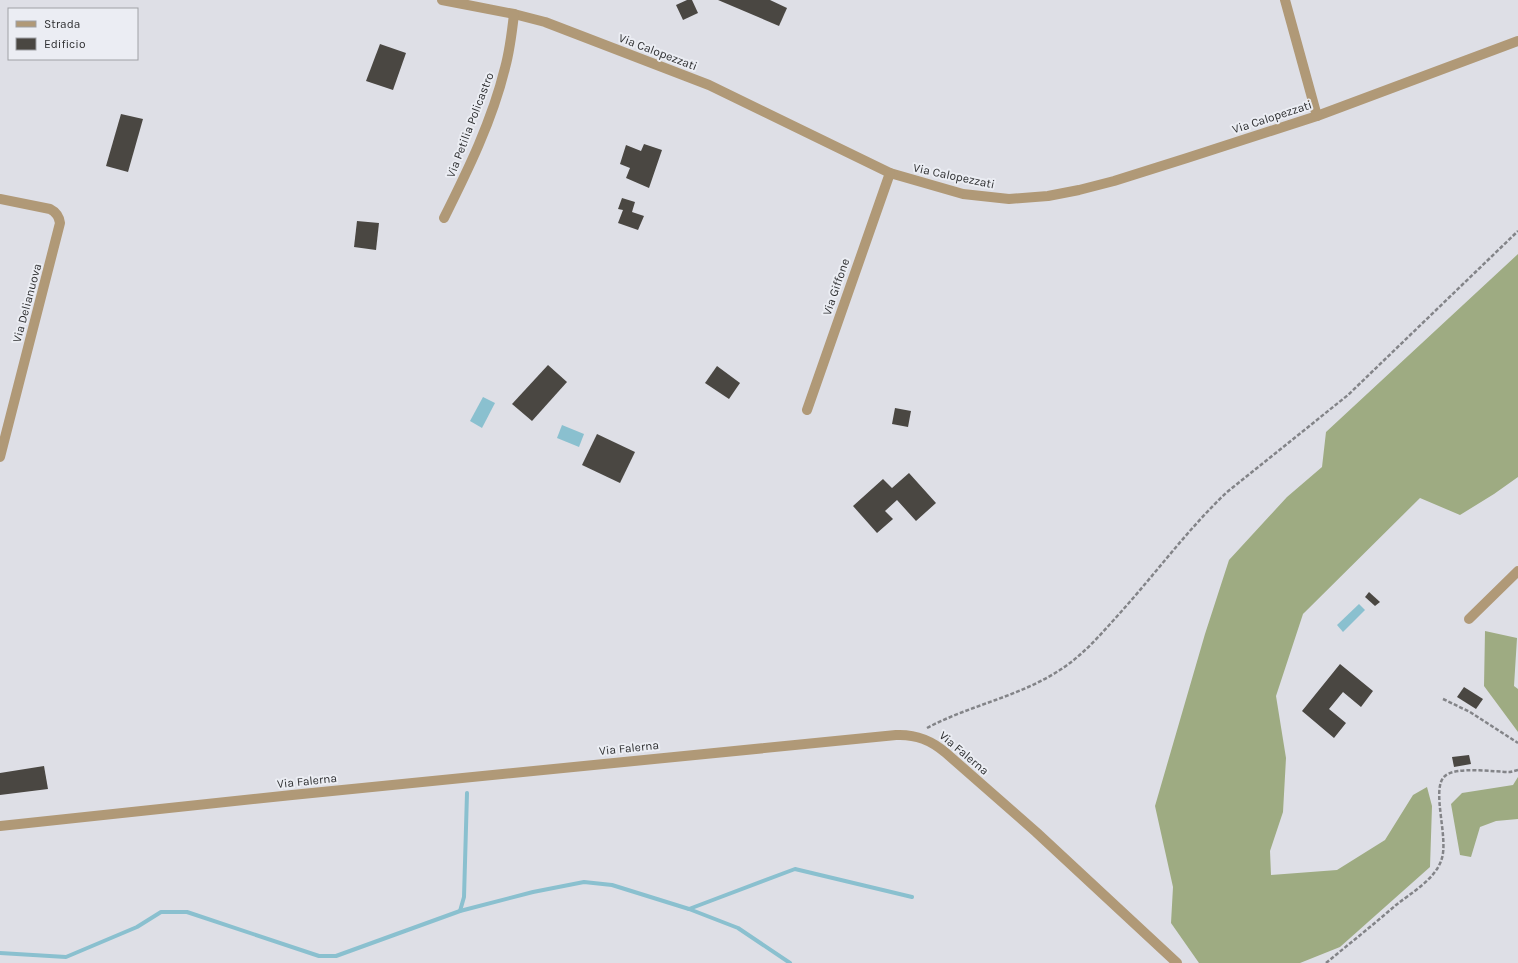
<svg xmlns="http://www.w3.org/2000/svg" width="1518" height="963" viewBox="0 0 1518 963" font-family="Karla,sans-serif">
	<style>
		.forest { fill: #9eab82 }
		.water { fill: #8ac0cf }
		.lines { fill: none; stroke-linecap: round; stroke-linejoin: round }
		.stream { stroke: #8ac0cf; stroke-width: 4 }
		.building { fill: #4a4742 }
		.path { stroke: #838488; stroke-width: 2.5; stroke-dasharray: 4 2; stroke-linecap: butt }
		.street { stroke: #b09977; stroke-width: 10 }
		.labels { text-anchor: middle; stroke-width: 4; stroke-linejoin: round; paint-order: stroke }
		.street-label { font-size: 12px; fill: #2e2f31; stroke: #ebedf3 }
	</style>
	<rect width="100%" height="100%" fill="#dedfe6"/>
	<g class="forest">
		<path d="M1518 254V477L1494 494 1460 515 1420 498 1303 614 1276 696 1286 758 1283 812 1270 851 1271 875 1337 870 1385 840 1413 795 1427 787 1432 806 1430 867 1340 947 1300 963H1199L1171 923 1173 887 1155 806 1205 634 1229 560 1287 497 1322 467 1326 432Z"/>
		<path d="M1485 631 1517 638 1514 686 1518 689V732L1484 686Z"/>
		<path d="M1518 777V819L1496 821 1480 827 1471 857 1460 855 1451 804 1462 793 1513 785Z"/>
	</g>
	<g class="water">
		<path d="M483 397 495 403 482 428 470 421Z"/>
		<path d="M562 425 584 434 579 447 557 438Z"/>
		<path d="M1359 604 1365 610 1343 632 1337 625Z"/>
	</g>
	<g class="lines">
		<g class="stream">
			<path d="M689 909 795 869 912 897"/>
			<path d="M460 911 464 897 467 793"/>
			<path d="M0 953 66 957 137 927 161 912H187L319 956H336L460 911 533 892 584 882 612 885 689 909 738 928 790 963"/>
		</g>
	</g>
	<g class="building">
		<path d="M687 0H692L698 13 683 20 676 5Z"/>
		<path d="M718 0H770L787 8 779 26Z"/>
		<path d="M380 44 406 53 393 90 366 81Z"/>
		<path d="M121 114 143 119 128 172 106 166Z"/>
		<path d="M644 144 662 150 649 188 626 178 630 168 620 164 626 145 641 151Z"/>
		<path d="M622 198 635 202 632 212 644 216 638 230 618 223 623 210 618 209Z"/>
		<path d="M357 221 379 223 376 250 354 247Z"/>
		<path d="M548 365 567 382 532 421 512 404Z"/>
		<path d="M717 366 740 383 729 399 705 383Z"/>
		<path d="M895 408 911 411 908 427 892 424Z"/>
		<path d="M597 434 635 452 620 483 582 465Z"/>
		<path d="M909 473 936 503 916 521 897 500 885 511 893 519 877 533 853 506 883 479 892 488Z"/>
		<path d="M1369 592 1380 602 1375 606 1365 597Z"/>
		<path d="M1340 664 1373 691 1361 707 1343 692 1329 709 1346 723 1334 738 1302 711Z"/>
		<path d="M1464 687 1483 699 1476 709 1457 697Z"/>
		<path d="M1469 755 1471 764 1454 767 1452 757Z"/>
		<path d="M44 766 48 789 0 795V773Z"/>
	</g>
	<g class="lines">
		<g class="path">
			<path d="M1443 699 1470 712 1518 743"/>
			<path d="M927 728C970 705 1022 696 1063 668 1085 653 1102 633 1120 613 1156 573 1188 529 1227 492L1348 395 1518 231"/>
			<path d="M1326 963C1349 944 1373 925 1396 905 1411 893 1434 880 1441 861 1450 840 1430 788 1445 776 1456 766 1495 772 1510 772L1518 770"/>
		</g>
		<g class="street">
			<path d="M442 0 514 14 545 22 709 85 890 173 963 194 1009 199 1048 196 1079 190 1114 181 1187 158 1317 116 1518 41"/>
			<path d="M1285 0 1317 116"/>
			<path d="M0 199 50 209C56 212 59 216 60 223L0 457"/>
			<path d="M444 218C468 170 492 121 505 68 510 50 512 32 514 14"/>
			<path d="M807 410 890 173"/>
			<path d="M1469 619 1518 571"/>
			<path d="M0 826 292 795 896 735C916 734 931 740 946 753L1036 832 1177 963"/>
		</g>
	</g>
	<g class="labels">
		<g class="street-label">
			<text transform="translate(658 52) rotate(21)" y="4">Via Calopezzati</text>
			<text transform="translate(1272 117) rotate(-18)" y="4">Via Calopezzati</text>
			<text transform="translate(470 125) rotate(-69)" y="4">Via Petilia Policastro</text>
			<text transform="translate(954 176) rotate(12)" y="4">Via Calopezzati</text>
			<text transform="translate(836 287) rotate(-71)" y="4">Via Giffone</text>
			<text transform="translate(27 303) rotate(-75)" y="4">Via Delianuova</text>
			<text transform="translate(629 748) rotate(-6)" y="4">Via Falerna</text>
			<text transform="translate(964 753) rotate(40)" y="4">Via Falerna</text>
			<text transform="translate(307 781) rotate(-6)" y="4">Via Falerna</text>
		</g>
	</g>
	<rect x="8" y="8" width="130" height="52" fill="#ebedf3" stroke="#9fa1a5"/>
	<rect x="16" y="21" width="20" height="6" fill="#b09977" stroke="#9fa1a5"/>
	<text x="44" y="28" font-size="12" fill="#2e2f31">Strada</text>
	<rect x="16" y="38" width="20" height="12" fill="#4a4742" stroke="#9fa1a5"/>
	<text x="44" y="48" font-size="12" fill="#2e2f31">Edificio</text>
</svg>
